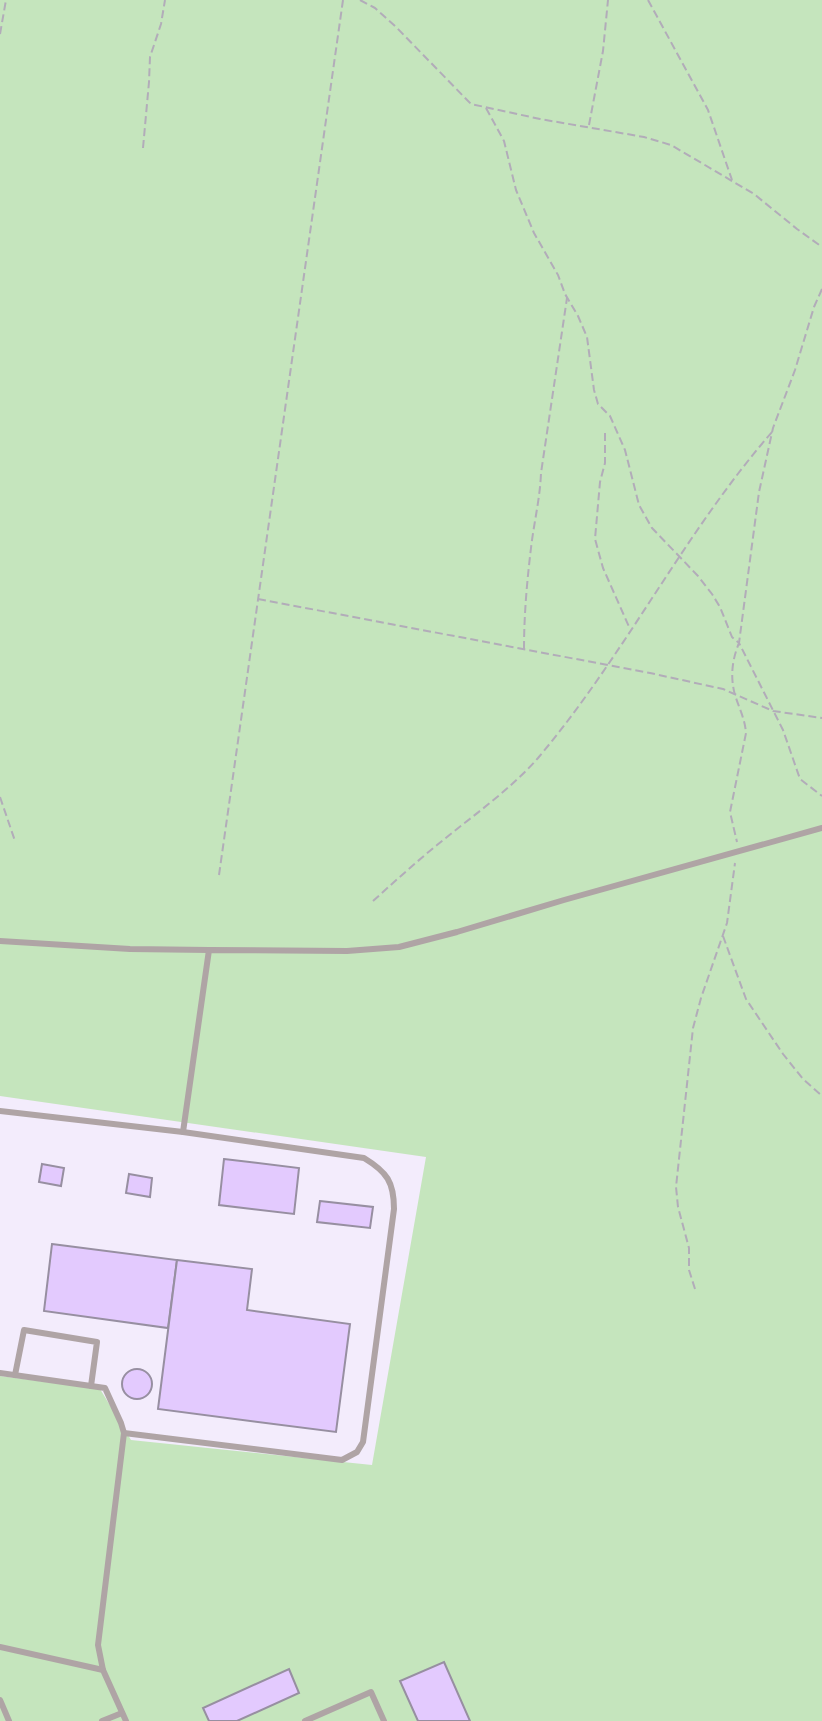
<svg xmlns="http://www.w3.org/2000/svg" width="822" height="1721" viewBox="0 0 822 1721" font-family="'Fira Sans',sans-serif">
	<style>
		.green { fill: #c5e5bd }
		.building { fill: #e3cafe; stroke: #978fa1; stroke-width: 2 }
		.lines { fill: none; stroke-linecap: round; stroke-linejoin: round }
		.path { stroke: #b2acb9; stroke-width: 2; stroke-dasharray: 8 4; stroke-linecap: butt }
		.service { stroke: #afa4a5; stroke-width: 6 }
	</style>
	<rect width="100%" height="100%" fill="#f3ecfc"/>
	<path class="green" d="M0 0H822V1721H0V1376L100 1389 131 1440 372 1465 426 1157 0 1096Z"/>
	<g class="building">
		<path d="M224 1159 299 1168 294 1214 219 1205Z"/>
		<path d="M42 1164 64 1168 61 1186 39 1182Z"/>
		<path d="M129 1174 152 1178 150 1197 126 1193Z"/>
		<path d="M320 1201 373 1207 370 1228 317 1222Z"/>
		<path d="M52 1244 177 1260 168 1328 44 1311Z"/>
		<path d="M177 1260 252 1269 247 1310 350 1324 336 1432 158 1409Z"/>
		<circle cx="137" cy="1384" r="15"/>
		<path d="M444 1662 470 1721H418L400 1681Z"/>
		<path d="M289 1669 299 1693 237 1721H209L203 1708Z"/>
	</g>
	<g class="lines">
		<g class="path">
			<path d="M360 0 375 8 396 27 471 104 540 119 644 137 671 145 754 194 797 229 822 247"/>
			<path d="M648 0 708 110 732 180"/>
			<path d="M0 34 6 0"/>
			<path d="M486 108 504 141 516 190 534 233 558 275 565 294 578 316 587 337 594 390 598 404 610 416 625 450 639 505 652 528 698 576 712 594 720 607 732 637 739 643C732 660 730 677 735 695 739 708 745 719 746 733L730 812 737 842"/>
			<path d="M589 125 603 51 608 0"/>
			<path d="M143 148 149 82 150 57 161 24 165 0"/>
			<path d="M822 289 814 307 795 370 773 428 759 492 739 643 783 730 800 779 822 796"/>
			<path d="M605 433V463L600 482 595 539 603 568 630 629"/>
			<path d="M258 599 650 673 723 689 773 711 822 718"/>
			<path d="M524 649C524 615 527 581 531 548 534 522 540 499 541 473L567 298"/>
			<path d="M0 797 15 841"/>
			<path d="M219 875 343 0"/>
			<path d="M373 901C394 882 415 863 437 845 471 817 509 791 538 758 625 655 684 533 772 432"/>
			<path d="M723 936 746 999 783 1054 803 1079 822 1096"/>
			<path d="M695 1289 689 1270V1248L678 1207 676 1187 693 1028 701 998 727 923 735 863"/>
		</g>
		<g class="service">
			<path d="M0 941 130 949 209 950"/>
			<path d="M0 1111 183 1132 364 1158C387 1172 394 1182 394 1209L363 1442 357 1452 342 1460 124 1433"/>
			<path d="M183 1132 209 950 347 951 399 947 457 932 564 900 822 828"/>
			<path d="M0 1373 105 1388 121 1423 124 1433 98 1645 103 1670 126 1721"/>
			<path d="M15 1375 24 1330 97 1342 91 1386"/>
			<path d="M0 1647 103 1670"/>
			<path d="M0 1700 9 1721"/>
			<path d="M102 1721 122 1713"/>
			<path d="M305 1721 371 1692 384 1721"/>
		</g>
	</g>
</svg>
